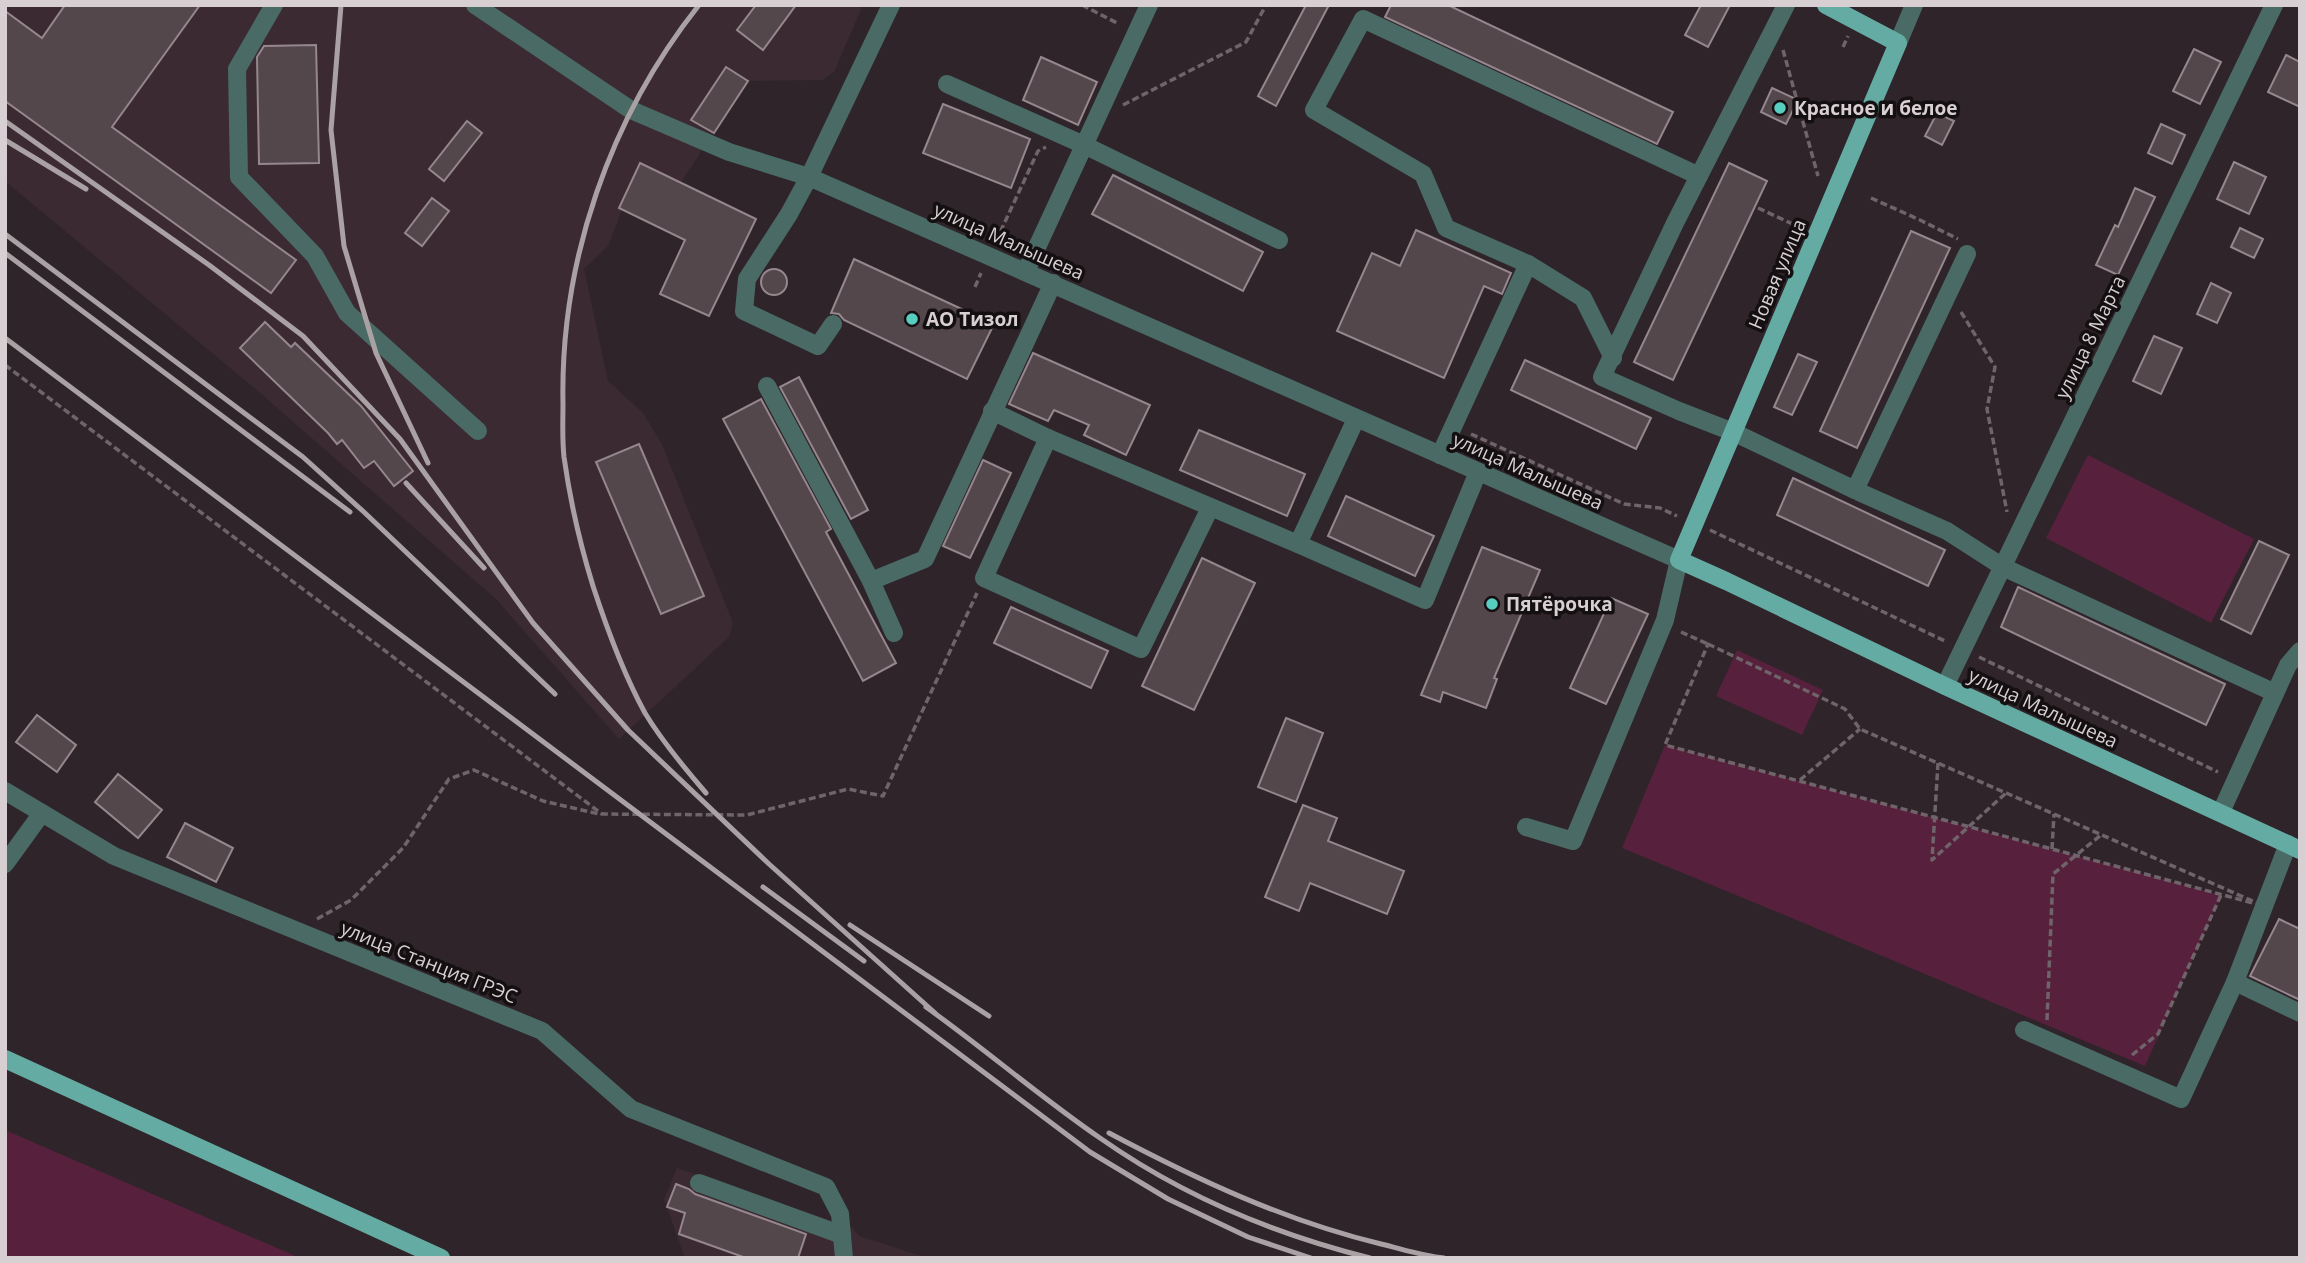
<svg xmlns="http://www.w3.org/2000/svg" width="2305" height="1263" viewBox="0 0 2305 1263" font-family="'Open Sans',sans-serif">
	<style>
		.built { fill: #3c2a32 }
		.green { fill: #57213d }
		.building { fill: #53474c; stroke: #95878d; stroke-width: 2 }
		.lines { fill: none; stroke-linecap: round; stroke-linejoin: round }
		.path { stroke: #6e6469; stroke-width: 3.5; stroke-dasharray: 7 3.5; stroke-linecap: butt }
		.minor { stroke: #496a65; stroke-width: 18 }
		.major { stroke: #64aca3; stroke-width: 18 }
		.rail { stroke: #aaa1a5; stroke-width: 5 }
		.poi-dot { fill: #58cec0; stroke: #140f11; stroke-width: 2.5 }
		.labels { text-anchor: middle; stroke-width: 7; stroke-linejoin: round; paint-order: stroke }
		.poi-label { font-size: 19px; font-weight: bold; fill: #d7cfd2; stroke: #140f11; text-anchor: start }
		.street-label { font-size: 19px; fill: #d7cfd2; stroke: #140f11 }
	</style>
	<rect width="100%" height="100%" fill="#2f2429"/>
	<g class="built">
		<path d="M5 5H863L834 72 823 80 748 81 681 182 640 163 608 246 584 269 608 381 643 413 662 444 733 623 729 637 619 739 496 599 253 387 5 181Z"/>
		<path d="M677 1168 853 1228 859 1236 928 1258H687L684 1256 664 1199Z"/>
	</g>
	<g class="green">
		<path d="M2088 455 2254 539 2211 623 2046 538Z"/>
		<path d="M1737 650 1823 690 1802 735 1716 696Z"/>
		<path d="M1665 745 2221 895 2145 1066C1970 994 1797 919 1622 848Z"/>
		<path d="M5 1130 300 1258H5Z"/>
	</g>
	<g class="building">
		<path d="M65 5H200L112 127 296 260 271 293 5 101V11L42 38Z"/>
		<path d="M756 5H796L763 50 737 30Z"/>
		<path d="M1306 5H1329L1276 106 1258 96Z"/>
		<path d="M1391 5H1448L1673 112 1657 144 1385 17Z"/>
		<path d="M1701 5H1730L1708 47 1685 35Z"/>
		<path d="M316 45 319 163 259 164 257 57 264 46Z"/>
		<path d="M2194 49 2221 62 2200 104 2173 91Z"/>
		<path d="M2286 55 2300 62V107L2268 92Z"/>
		<path d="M1041 57 1097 82 1078 125 1023 100Z"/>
		<path d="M726 67 748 81 714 133 691 120Z"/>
		<path d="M1772 88 1798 100 1786 124 1761 112Z"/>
		<path d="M943 104 1030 139 1011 188 923 153Z"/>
		<path d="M1937 113 1954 121 1942 145 1925 136Z"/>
		<path d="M467 121 482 133 444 181 429 169Z"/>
		<path d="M2161 124 2185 135 2172 164 2148 153Z"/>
		<path d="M2234 162 2266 177 2249 214 2217 199Z"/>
		<path d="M640 163 756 219 709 316 660 294 685 240 619 208Z"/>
		<path d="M1729 163 1767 181 1673 380 1634 362Z"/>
		<path d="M1113 175 1263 252 1243 291 1092 214Z"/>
		<path d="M2135 188 2155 197 2118 275 2096 265 2115 225 2118 227Z"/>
		<path d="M432 198 449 211 422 246 405 233Z"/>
		<path d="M2240 228 2263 239 2254 258 2231 247Z"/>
		<path d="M1416 230 1511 273 1502 294 1484 286 1444 378 1337 331 1372 253 1400 266Z"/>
		<path d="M1911 231 1950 248 1857 448 1820 431Z"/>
		<path d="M854 259 994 324 967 379 844 320 839 314 831 313Z"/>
		<circle cx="774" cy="282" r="13"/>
		<path d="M2211 283 2231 293 2217 323 2197 314Z"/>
		<path d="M265 322 291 347 295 343 361 406 413 471 394 486 374 461 364 468 342 440 337 444 328 433 240 348Z"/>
		<path d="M2154 336 2182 348 2161 394 2133 381Z"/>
		<path d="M1033 353 1150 405 1126 455 1084 435 1089 425 1054 410 1048 421 1009 404Z"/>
		<path d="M1798 354 1817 362 1792 415 1774 407Z"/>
		<path d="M1525 360 1651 418 1636 449 1511 390Z"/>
		<path d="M799 377 868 510 851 519 780 387Z"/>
		<path d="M761 399 831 529 826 532 896 663 863 681 723 419Z"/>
		<path d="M1199 430 1305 474 1287 516 1180 470Z"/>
		<path d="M639 444 704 596 661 614 596 462Z"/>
		<path d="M983 460 1011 473 970 558 943 546Z"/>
		<path d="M1793 478 1945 550 1928 586 1777 515Z"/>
		<path d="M1346 496 1434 536 1415 576 1328 536Z"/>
		<path d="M2259 541 2289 555 2251 634 2221 619Z"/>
		<path d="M1482 547 1540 570 1494 678 1497 679 1486 708 1443 692 1440 702 1421 695Z"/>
		<path d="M1202 558 1255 583 1194 710 1142 686Z"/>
		<path d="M2018 587 2225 684 2206 725 2001 627Z"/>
		<path d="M1611 598 1648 614 1606 704 1570 688Z"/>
		<path d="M1011 607 1108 651 1091 688 994 643Z"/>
		<path d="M37 715 76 745 57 772 16 742Z"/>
		<path d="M1286 718 1323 733 1296 802 1258 787Z"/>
		<path d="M118 774 162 810 138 838 95 802Z"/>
		<path d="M1303 805 1337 818 1328 841 1404 871 1387 914 1310 883 1299 911 1265 897Z"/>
		<path d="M185 823 233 848 216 882 167 857Z"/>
		<path d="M2279 919 2300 929V1000L2250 976Z"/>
		<path d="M676 1184 689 1189 695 1194 806 1234 798 1258H746L679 1234 685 1213 667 1207Z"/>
	</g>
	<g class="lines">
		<g class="path">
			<path d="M1082 5 1119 24"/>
			<path d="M1843 47 1848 36"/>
			<path d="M1783 50 1818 176"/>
			<path d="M1123 105 1246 42 1266 5"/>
			<path d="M1871 198 1920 220 1958 239"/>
			<path d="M1758 208 1799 227"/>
			<path d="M996 241 1038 151 1046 147"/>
			<path d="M975 287 981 273"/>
			<path d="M1961 312 1995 367 1987 409 2007 512"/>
			<path d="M5 365 602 814"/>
			<path d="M1471 434 1624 504 1660 508 1677 516"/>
			<path d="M1710 530 1947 642"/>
			<path d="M1681 632 1708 644"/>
			<path d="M1708 644 1845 709 1860 729 2264 906 1665 745Z"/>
			<path d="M1979 657 2218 772"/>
			<path d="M1938 763 1932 860 2006 793"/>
			<path d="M1800 780 1860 729"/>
			<path d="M2052 849 2054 814"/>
			<path d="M317 919 351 900 403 848 449 779 474 770 543 801 599 814 747 815 848 789 883 796 977 593"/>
			<path d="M2047 1020 2053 874 2101 835"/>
			<path d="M2132 1055 2158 1034 2221 895"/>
		</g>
		<g class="minor">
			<path d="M274 5 237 69 239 177 315 256 347 313 478 431"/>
			<path d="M475 5 631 110 729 152 809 177 1679 560 1665 620 1573 841 1526 827"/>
			<path d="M1786 5 1675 223 1602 377 1679 411 1733 432 1855 490 1967 254"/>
			<path d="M1898 43 1914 5"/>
			<path d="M947 84 1084 145 1279 240"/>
			<path d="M1528 264 1446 228 1423 174 1314 110 1363 19 1699 176"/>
			<path d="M1026 271 1149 5"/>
			<path d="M833 324 818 346 744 311 747 279 789 214 809 177 891 5"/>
			<path d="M767 386 871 581 894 633"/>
			<path d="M992 411 1048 438 1298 544 1356 419"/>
			<path d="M1048 438 984 578 1141 649 1210 508"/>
			<path d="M1440 455 1528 264 1583 298 1613 358"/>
			<path d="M1859 492 1947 531 2003 567 2275 693"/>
			<path d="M1298 544 1425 600 1478 472"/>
			<path d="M871 581 925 559 1053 283"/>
			<path d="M1945 686 2274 5"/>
			<path d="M5 791 114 856 542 1031 631 1109 826 1187 840 1214 844 1258"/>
			<path d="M2221 812 2288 665 2300 651"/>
			<path d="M2288 844 2235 982 2300 1013"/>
			<path d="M5 864 42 813"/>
			<path d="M2024 1030 2181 1099 2235 982"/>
			<path d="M699 1183 842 1235"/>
		</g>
		<g class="major">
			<path d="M1826 5 1898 43 1679 560 1726 581 1945 686 2300 850"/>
			<path d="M5 1059 441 1258"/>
		</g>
		<g class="rail">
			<path d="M341 5 331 130 344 246 376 353 428 463"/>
			<path d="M699 5C610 117 560 261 563 404 563 421 562 439 564 457 570 500 580 544 593 586 607 629 623 673 645 713 660 738 687 771 706 793"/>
			<path d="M5 121 209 265 303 336 400 439 533 623 628 730 769 864 935 1013"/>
			<path d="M5 140 86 189"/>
			<path d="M5 234 303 457 365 513 555 694"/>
			<path d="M5 253 350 512"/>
			<path d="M5 338 1090 1152 1168 1199 1248 1237 1311 1258"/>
			<path d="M406 483 484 568"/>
			<path d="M763 887 864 961"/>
			<path d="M850 925 989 1016"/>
			<path d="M926 1007C985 1049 1040 1097 1100 1138 1181 1195 1274 1234 1370 1258"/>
			<path d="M1109 1133C1196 1179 1285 1221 1381 1244 1402 1249 1423 1256 1444 1258"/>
		</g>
	</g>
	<g class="poi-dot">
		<circle cx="1780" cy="108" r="7"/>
		<circle cx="912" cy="319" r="7"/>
		<circle cx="1492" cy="604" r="7"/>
	</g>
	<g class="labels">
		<g class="poi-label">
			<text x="1794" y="115">Красное и белое</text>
			<text x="926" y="326">АО Тизол</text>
			<text x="1506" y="611">Пятёрочка</text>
		</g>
		<g class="street-label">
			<text transform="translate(1009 241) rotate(24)" y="7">улица Малышева</text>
			<text transform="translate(1777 274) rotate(-67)" y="7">Новая улица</text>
			<text transform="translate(2090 337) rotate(-64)" y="7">улица 8 Марта</text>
			<text transform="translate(1528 471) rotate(24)" y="7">улица Малышева</text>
			<text transform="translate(2043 708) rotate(25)" y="7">улица Малышева</text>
			<text transform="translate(429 962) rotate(22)" y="7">улица Станция ГРЭС</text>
		</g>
	</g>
	<rect width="2305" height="1263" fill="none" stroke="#d7cfd2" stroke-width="14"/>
</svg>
